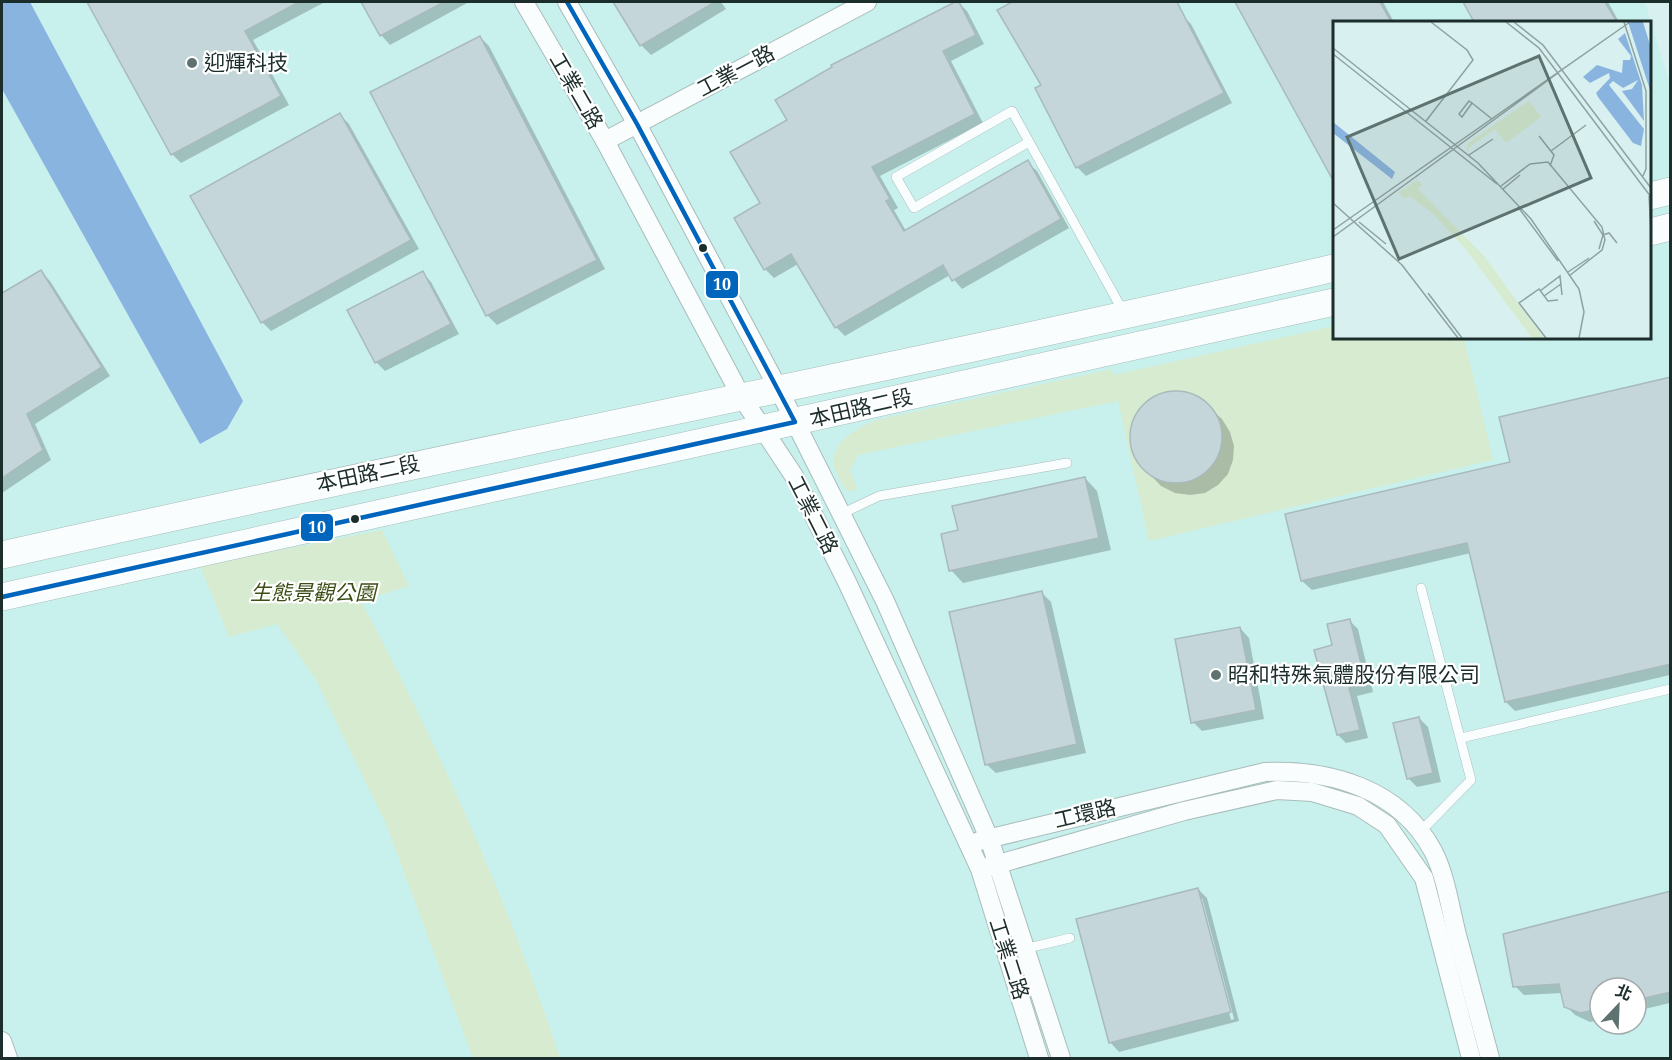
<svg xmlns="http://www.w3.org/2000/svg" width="1672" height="1060" viewBox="0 0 1672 1060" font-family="'Noto Serif','Noto Sans TC',serif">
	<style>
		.built { fill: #c8f1ee; fill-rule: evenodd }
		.green { fill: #d6ebd0 }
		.water { fill: #8ab4e0 }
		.shadow { fill: #0003; fill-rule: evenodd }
		.building { fill: #c4d6d9; stroke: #a8babc; stroke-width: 1.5 }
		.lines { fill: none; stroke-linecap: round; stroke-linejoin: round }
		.lane-casing { stroke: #a8bcba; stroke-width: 10 }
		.street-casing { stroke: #a8bcba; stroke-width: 20 }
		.secondary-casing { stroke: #a8bcba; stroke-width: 28 }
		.lane { stroke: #f9fdfd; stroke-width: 9 }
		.street { stroke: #f9fdfd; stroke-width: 18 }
		.secondary { stroke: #f9fdfd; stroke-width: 27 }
		.bus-1-casing { stroke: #fff; stroke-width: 9 }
		.bus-1 { stroke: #0065bd; stroke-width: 4.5 }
		.poi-dot { fill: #5e7270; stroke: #fff; stroke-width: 2 }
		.bus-dot { fill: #1c2e2c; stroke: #fff; stroke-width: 2 }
		.labels { text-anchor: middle; stroke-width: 4.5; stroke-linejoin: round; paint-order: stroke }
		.poi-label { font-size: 21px; fill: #1c2e2c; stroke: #fff; text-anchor: start }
		.street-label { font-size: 21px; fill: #1c2e2c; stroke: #fff }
		.park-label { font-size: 21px; font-style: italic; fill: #3c4e15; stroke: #fff }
		.inset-road { fill: none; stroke: #8da2a1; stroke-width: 1.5 }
		.view { fill: #5e7270; fill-opacity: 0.15; stroke: #5e7270; stroke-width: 3 }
		.inset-edge { fill: none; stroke: #1c2e2c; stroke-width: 3 }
		.line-badge { stroke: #fff; stroke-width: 2 }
		.badge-label { font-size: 16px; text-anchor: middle; font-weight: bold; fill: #fff }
	</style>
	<rect width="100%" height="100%" fill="#d8f0ef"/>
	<path class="built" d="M2 2H1645L1670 84V1058H2ZM1334 22H1650V338H1334ZM1600 988H1636V1024H1600Z"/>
	<g class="green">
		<path d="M1334 326V338H1464L1493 460 1149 541 1118 401 858 455 850 470 857 489 847 492C843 485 836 474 834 466 830 442 858 428 876 420L1112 369 1113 375Z"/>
		<path d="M382 530 409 586 361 601C439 747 508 901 560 1058H473L386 824 315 678 277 624 229 637 200 566Z"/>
	</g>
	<path class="water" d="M2 2H30L243 401 227 429 200 444 2 89Z"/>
	<g class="shadow">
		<path d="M89 2H325L253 40 289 105 181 163 172 154Z"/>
		<path d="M363 2H469L390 45 381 35Z"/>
		<path d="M615 2H721L726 9 651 55 642 46Z"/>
		<path d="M958 2 967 11 984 44 951 61 983 123 880 176 898 208 894 210 906 231 1027 162 1037 171 1069 228 962 289 950 275 845 336 836 327 798 264 774 278 765 269 762 204 789 120 834 68 833 65Z"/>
		<path d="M1015 2H1171L1180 16 1182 15 1191 24 1232 103 1086 176 1077 167 1043 86 999 11Z"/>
		<path d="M1237 2H1383L1394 22H1334V181Z"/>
		<path d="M1464 2H1608L1619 22H1476Z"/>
		<path d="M480 37 489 46 605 269 497 325 488 316 372 93Z"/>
		<path d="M340 115 349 124 419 249 271 331 262 322Z"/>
		<path d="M41 272 50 281 110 376 35 424 51 460 2 493V295Z"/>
		<path d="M422 272 431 282 459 334 385 371 376 362Z"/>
		<path d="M1670 379V675L1515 711 1506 702 1471 553 1312 590 1302 581 1511 463Z"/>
		<path d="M1169 392H1183L1197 397 1222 419 1230 432 1234 446 1233 460 1228 474 1218 485 1205 493 1190 495 1175 493 1161 486 1138 462 1132 448 1131 433 1134 418 1143 406 1155 397Z"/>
		<path d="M1085 478 1097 491 1111 550 963 583 951 570 959 532Z"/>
		<path d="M1041 592 1051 602 1086 753 996 773 986 764Z"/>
		<path d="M1349 620 1358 629 1373 692 1357 696 1368 738 1346 743 1338 735 1334 646Z"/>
		<path d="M1240 628 1249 638 1264 719 1202 731 1193 722Z"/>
		<path d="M1419 718 1428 727 1441 782 1417 787 1408 778Z"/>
		<path d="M1198 889 1207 898 1239 1021 1119 1052 1110 1042ZM1199 898H1202L1234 1019 1231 1020Z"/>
		<path d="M1670 893V1003L1636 1011V988H1600V1020L1590 1022 1575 1015 1566 1006 1562 993 1524 995 1515 986Z"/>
	</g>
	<g class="building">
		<path d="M87 2H299L245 31 281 96 171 155Z"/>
		<path d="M361 2H444L380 36Z"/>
		<path d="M613 2H715L640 46Z"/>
		<path d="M955 2H959L976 35 943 51 975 114 872 167 890 199 886 201 904 231 1028 160 1061 219 952 281 943 265 835 328 791 254 764 270 734 218 760 203 730 152 787 120 775 100 832 67 831 65Z"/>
		<path d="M1012 2H1177L1224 93 1076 168 1035 88 1041 85 997 10Z"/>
		<path d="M1235 2H1380L1391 22H1335V184Z"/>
		<path d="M1463 2H1605L1617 22H1474Z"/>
		<path d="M480 36 597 260 486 316 370 92Z"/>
		<path d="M340 113 411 240 261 323 190 196Z"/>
		<path d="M41 270 102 367 27 414 43 450 2 478V293Z"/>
		<path d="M423 271 451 324 375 363 347 310Z"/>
		<path d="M1671 377V664L1505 702 1467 543 1301 581 1285 514 1510 462 1499 417Z"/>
		<circle cx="1176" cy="437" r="46"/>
		<path d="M1085 477 1099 538 949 571 941 534 958 530 952 506Z"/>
		<path d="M1042 591 1077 744 985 765 949 612Z"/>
		<path d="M1350 619 1366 684 1349 688 1360 730 1337 735 1314 650 1332 645 1327 624Z"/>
		<path d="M1240 627 1256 710 1191 723 1175 639Z"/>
		<path d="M1419 717 1433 773 1407 779 1393 723Z"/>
		<path d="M1198 888 1231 1012 1109 1043 1076 919Z"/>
		<path d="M1671 891V992L1636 1000V988H1600V1009L1580 1013 1564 1007 1559 984 1513 987 1503 934Z"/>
	</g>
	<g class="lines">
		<g class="lane-casing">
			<g id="lane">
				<path d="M1029 142 914 208 896 177 1012 111 1124 313"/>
				<path d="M841 514 879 496 1067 463"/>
				<path d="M1461 738 1670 689"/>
				<path d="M1420 832 1471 780 1421 588"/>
				<path d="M1007 953 1070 938"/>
			</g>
		</g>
		<g class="street-casing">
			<g id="street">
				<path d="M524 2 605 141 741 396 794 476 847 582 980 869 1039 1058"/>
				<path d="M567 2 637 124 778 388 885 601 989 838 1061 1058"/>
				<path d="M605 141 867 2"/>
				<path d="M979 841 1265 772C1330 769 1400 789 1433 851 1446 876 1450 908 1457 935 1468 976 1479 1017 1490 1058"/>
				<path d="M988 867 1184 811 1277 790 1312 792 1358 806 1387 825 1424 878 1471 1058"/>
				<path d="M2 1041 8 1058"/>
			</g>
		</g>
		<g class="secondary-casing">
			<g id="secondary">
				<path d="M1650 196 1670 191"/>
				<path d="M1650 232 1670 227"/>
				<path d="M2 555C445 455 892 370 1334 268"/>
				<path d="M2 597 1334 302"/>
			</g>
		</g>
		<use href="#lane" class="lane"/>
		<use href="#street" class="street"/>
		<use href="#secondary" class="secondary"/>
		<g class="bus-1-casing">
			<path id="bus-1" d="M2 597 795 422 637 124 567 2"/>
		</g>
		<use href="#bus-1" class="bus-1"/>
	</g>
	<g class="poi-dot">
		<circle cx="192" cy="63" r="6"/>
		<circle cx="1216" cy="675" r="6"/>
	</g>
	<g class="bus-dot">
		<circle cx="703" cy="248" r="5"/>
		<circle cx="355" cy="519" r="5"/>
	</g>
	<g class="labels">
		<g class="poi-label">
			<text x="204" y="70">迎輝科技</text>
			<text x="1228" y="682">昭和特殊氣體股份有限公司</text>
		</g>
		<g class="street-label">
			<text transform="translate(736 71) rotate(-28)" y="7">工業一路</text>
			<text transform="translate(576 91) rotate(60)" y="7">工業二路</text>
			<text transform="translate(861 408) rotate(-13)" y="7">本田路二段</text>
			<text transform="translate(368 474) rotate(-12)" y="7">本田路二段</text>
			<text transform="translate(813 515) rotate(63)" y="7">工業二路</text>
			<text transform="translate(1085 814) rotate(-13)" y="7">工環路</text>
			<text transform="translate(1009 959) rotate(72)" y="7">工業二路</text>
		</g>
		<g class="park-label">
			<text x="313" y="600">生態景觀公園</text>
		</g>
	</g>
	<g transform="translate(1333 21)">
		<rect width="318" height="318" fill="#d8f0ef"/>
		<path d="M196 80 208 96 173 122 162 108 135 127 136 132 133 129 135 122ZM84 159 90 164 85 168 151 235 211 317H199L131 226 99 192 77 175 72 178 65 172Z" fill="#d6ebd0"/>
		<path d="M295 1H310L318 27V95L317 69ZM292 12 309 64 311 100 289 70 299 68 305 59 290 67 280 60 276 64 311 108 308 125 300 122 265 76 263 72 277 57 276 52 257 62 250 56 264 44 289 52 290 39H297L298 35 285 18ZM0 101 62 151 59 158 0 112Z" fill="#8ab4e0"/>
		<path class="inset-road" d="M173 1 206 27 318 176M181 1 210 24 318 167M291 1 313 70V148L310 155M0 27 145 142 198 198 246 268 251 291 246 317M0 33 164 163M139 82 129 96 126 93 136 80 139 82 159 98M93 100 140 39 134 29 98 1M206 115 221 134 217 145M218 130 253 104M136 134 160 118M168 165 197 143 215 141 269 206 272 219 269 229 236 255M170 168 187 154M316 175 318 210M0 182 69 244 125 317M185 186 225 240M261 200 270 214 266 228M26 201 53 223M0 209 297 1M270 214 276 212 284 222M0 216 225 52M235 251 256 237M207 270 227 255 229 274M95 272 129 317M211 275 228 263M213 317 186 282 206 268 215 280 225 279"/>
		<path class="view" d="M206 35 258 157 66 238 14 116Z"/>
		<rect width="318" height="318" class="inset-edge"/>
	</g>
	<g class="line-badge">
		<rect x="705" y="270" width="34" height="29" rx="6" fill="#0065bd"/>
		<rect x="300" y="513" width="34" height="29" rx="6" fill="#0065bd"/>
	</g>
	<g class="badge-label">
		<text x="722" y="290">10</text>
		<text x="317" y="533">10</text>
	</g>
	<rect width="1672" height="1060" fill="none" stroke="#1c2e2c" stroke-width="6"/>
	<g transform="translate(1618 1006) rotate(23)"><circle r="28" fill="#ffffff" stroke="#a4abab" stroke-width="1.5"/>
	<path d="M0-4.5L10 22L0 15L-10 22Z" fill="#5e7270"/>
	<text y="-9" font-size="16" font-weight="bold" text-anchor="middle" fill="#1c2e2c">北</text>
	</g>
</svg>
